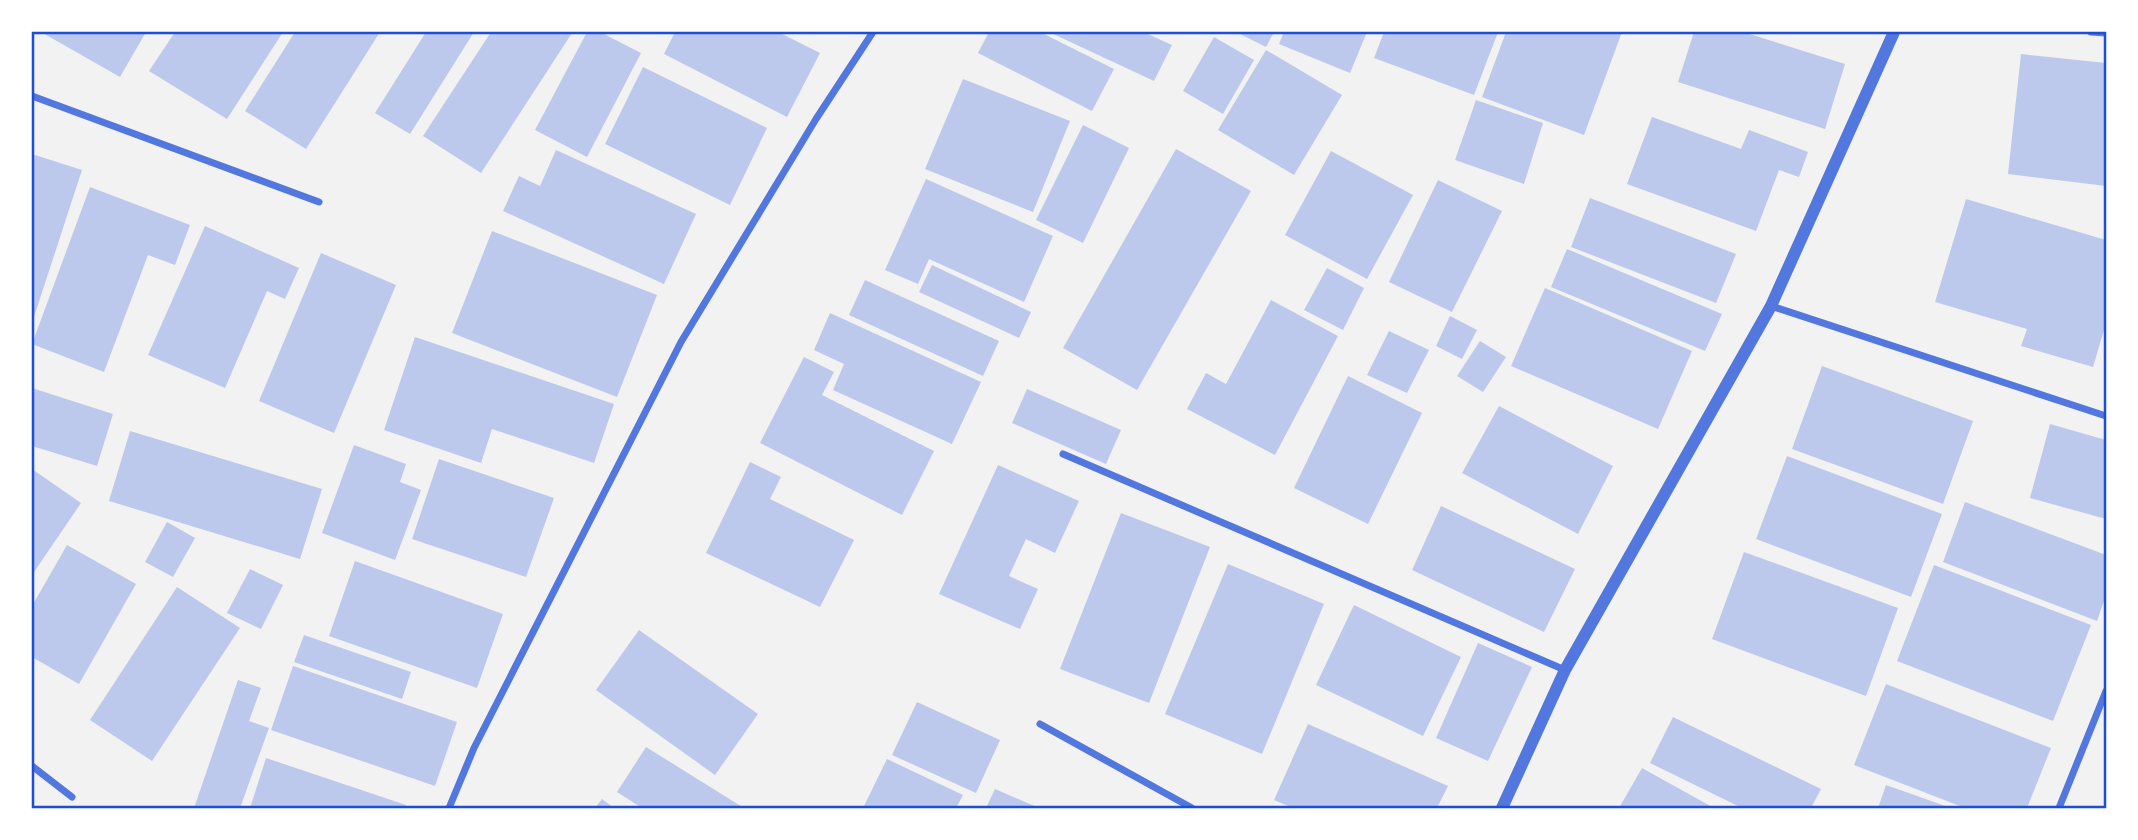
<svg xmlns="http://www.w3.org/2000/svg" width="2138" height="840" viewBox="0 0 2138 840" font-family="'Varela Round',sans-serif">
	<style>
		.building { fill: #bdc9ec }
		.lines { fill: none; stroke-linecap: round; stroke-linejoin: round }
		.minor { stroke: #5277de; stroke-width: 7 }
		.tertiary { stroke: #5277de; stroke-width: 12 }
		.neatline { fill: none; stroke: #1d4ed8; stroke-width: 2.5 }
	</style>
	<rect width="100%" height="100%" fill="#f2f2f2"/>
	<g class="building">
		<path d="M41 32H146L120 77Z"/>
		<path d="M175 32H283L227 119 149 71Z"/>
		<path d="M295 32H380L306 149 245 111Z"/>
		<path d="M426 32H474L410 134 375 113Z"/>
		<path d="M491 32 572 33 481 173 423 136Z"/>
		<path d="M587 32H600L641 53 587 157 535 130Z"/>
		<path d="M675 32H778L820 53 787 117 664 54Z"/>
		<path d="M989 32H1040L1114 69 1092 111 978 53Z"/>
		<path d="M1049 32H1143L1172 45 1154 81Z"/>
		<path d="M1236 32H1274L1266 47Z"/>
		<path d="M1284 32H1367L1350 73 1279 44Z"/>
		<path d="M1384 32H1498L1474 95 1374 58Z"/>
		<path d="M1506 32H1622L1584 135 1482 97Z"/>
		<path d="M1694 32H1743L1845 64 1825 129 1678 82Z"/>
		<path d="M1214 37 1254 60 1223 114 1183 91Z"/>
		<path d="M1266 50 1342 95 1294 175 1218 130Z"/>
		<path d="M2021 54 2106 63V186L2008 174Z"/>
		<path d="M643 67 767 128 730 205 605 144Z"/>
		<path d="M963 79 1070 121 1033 212 925 169Z"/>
		<path d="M1476 100 1543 123 1524 184 1455 160Z"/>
		<path d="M1652 117 1741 149 1749 130 1808 152 1799 177 1779 170 1756 231 1627 184Z"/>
		<path d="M1083 125 1129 148 1083 243 1036 220Z"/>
		<path d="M1176 149 1251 191 1137 390 1063 348Z"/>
		<path d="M556 150 696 214 664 284 503 211 519 176 540 186Z"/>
		<path d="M1331 151 1413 195 1367 279 1285 235Z"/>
		<path d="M32 154 82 170 32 323Z"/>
		<path d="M926 179 1053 236 1024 302 929 259 918 284 885 270Z"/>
		<path d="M1438 180 1502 211 1452 312 1389 282Z"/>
		<path d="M90 187 190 225 175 265 148 255 104 372 32 344Z"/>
		<path d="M1590 198 1736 254 1716 303 1571 247Z"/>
		<path d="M1966 199 2106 240V323L2093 367 2021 346 2027 329 1935 302Z"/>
		<path d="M205 226 299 268 285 299 267 291 225 388 148 355Z"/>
		<path d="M492 231 657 295 617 397 452 333Z"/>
		<path d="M1567 249 1722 314 1705 351 1551 287Z"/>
		<path d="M321 253 396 285 334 433 259 401Z"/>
		<path d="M932 265 1031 312 1019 338 919 292Z"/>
		<path d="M1327 268 1364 288 1343 330 1304 310Z"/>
		<path d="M865 280 999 341 983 376 849 315Z"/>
		<path d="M1545 288 1692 351 1658 429 1511 366Z"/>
		<path d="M1271 300 1338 336 1275 455 1187 409 1206 373 1226 384Z"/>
		<path d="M830 313 981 382 952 444 833 390 844 364 814 350Z"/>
		<path d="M1450 316 1477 330 1462 359 1436 346Z"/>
		<path d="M1389 331 1429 350 1407 393 1367 375Z"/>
		<path d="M415 337 614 404 594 463 492 429 481 463 384 430Z"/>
		<path d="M1480 341 1506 357 1483 392 1457 376Z"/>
		<path d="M804 357 834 372 822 395 934 451 902 515 760 443Z"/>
		<path d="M1822 366 1973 421 1943 504 1792 449Z"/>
		<path d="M1348 376 1422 413 1368 524 1294 488Z"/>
		<path d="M32 388 113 414 97 466 32 446Z"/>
		<path d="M1027 389 1121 430 1106 464 1012 423Z"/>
		<path d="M1499 406 1613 466 1578 534 1462 473Z"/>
		<path d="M2050 424 2106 440V519L2030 498Z"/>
		<path d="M130 431 322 489 300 559 109 501Z"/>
		<path d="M354 445 406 464 400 482 421 490 395 560 322 533Z"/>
		<path d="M1787 456 1942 514 1911 597 1756 539Z"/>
		<path d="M439 459 554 498 526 577 412 539Z"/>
		<path d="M750 462 781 477 770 499 854 540 820 607 706 553Z"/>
		<path d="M998 465 1079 501 1055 553 1026 539 1009 576 1038 589 1020 629 939 594Z"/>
		<path d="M32 469 81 503 32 575Z"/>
		<path d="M1965 502 2106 555V595L2097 621 1943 562Z"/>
		<path d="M1441 506 1575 569 1544 632 1412 570Z"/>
		<path d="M1121 513 1210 547 1149 703 1060 669Z"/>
		<path d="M167 522 195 538 173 577 145 562Z"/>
		<path d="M67 545 136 584 79 684 32 657V606Z"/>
		<path d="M1744 552 1898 608 1866 696 1712 639Z"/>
		<path d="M355 561 503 614 477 688 329 636Z"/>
		<path d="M1228 564 1324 604 1262 754 1165 714Z"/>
		<path d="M1934 565 2091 625 2053 721 1897 661Z"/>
		<path d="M250 569 283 585 261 629 227 613Z"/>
		<path d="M177 587 240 628 152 761 90 720Z"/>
		<path d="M1354 605 1461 657 1423 736 1316 685Z"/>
		<path d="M639 630 758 714 715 775 596 690Z"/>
		<path d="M304 635 411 672 402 699 294 662Z"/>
		<path d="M1478 643 1532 667 1488 761 1436 738Z"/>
		<path d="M293 666 457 722 435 786 271 730Z"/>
		<path d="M238 680 261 688 249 721 269 728 240 808H194Z"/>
		<path d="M1886 684 2051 748 2027 808H1965L1854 765Z"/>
		<path d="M917 702 1000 740 976 793 892 755Z"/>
		<path d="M1673 717 1821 789 1811 808H1742L1650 763Z"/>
		<path d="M1308 724 1448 786 1437 808H1293L1274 800Z"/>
		<path d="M646 747 744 808H642L617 792Z"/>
		<path d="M266 758 406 805 405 808H250Z"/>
		<path d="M887 759 963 795 956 808H863Z"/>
		<path d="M1642 768 1714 808H1619Z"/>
		<path d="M1886 785 1951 808H1878Z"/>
		<path d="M995 789 1039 808H986Z"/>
		<path d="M602 799 614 808H595Z"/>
	</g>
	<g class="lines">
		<g class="minor">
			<path d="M2091 32 2106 33"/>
			<path d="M32 96 319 202"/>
			<path d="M1771 306 2106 416"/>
			<path d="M1063 454 1565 670"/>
			<path d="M1040 724 1192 808"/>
			<path d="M32 766 72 797"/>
			<path d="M449 808 474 748 681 342 816 119 873 32"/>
			<path d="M2059 808 2106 691"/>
		</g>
		<path class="tertiary" d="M1502 808 1565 670 1771 306 1894 32"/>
	</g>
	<rect width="2138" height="840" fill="none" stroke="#ffffff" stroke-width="66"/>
	<rect x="33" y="33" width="2072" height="774" class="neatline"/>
</svg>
